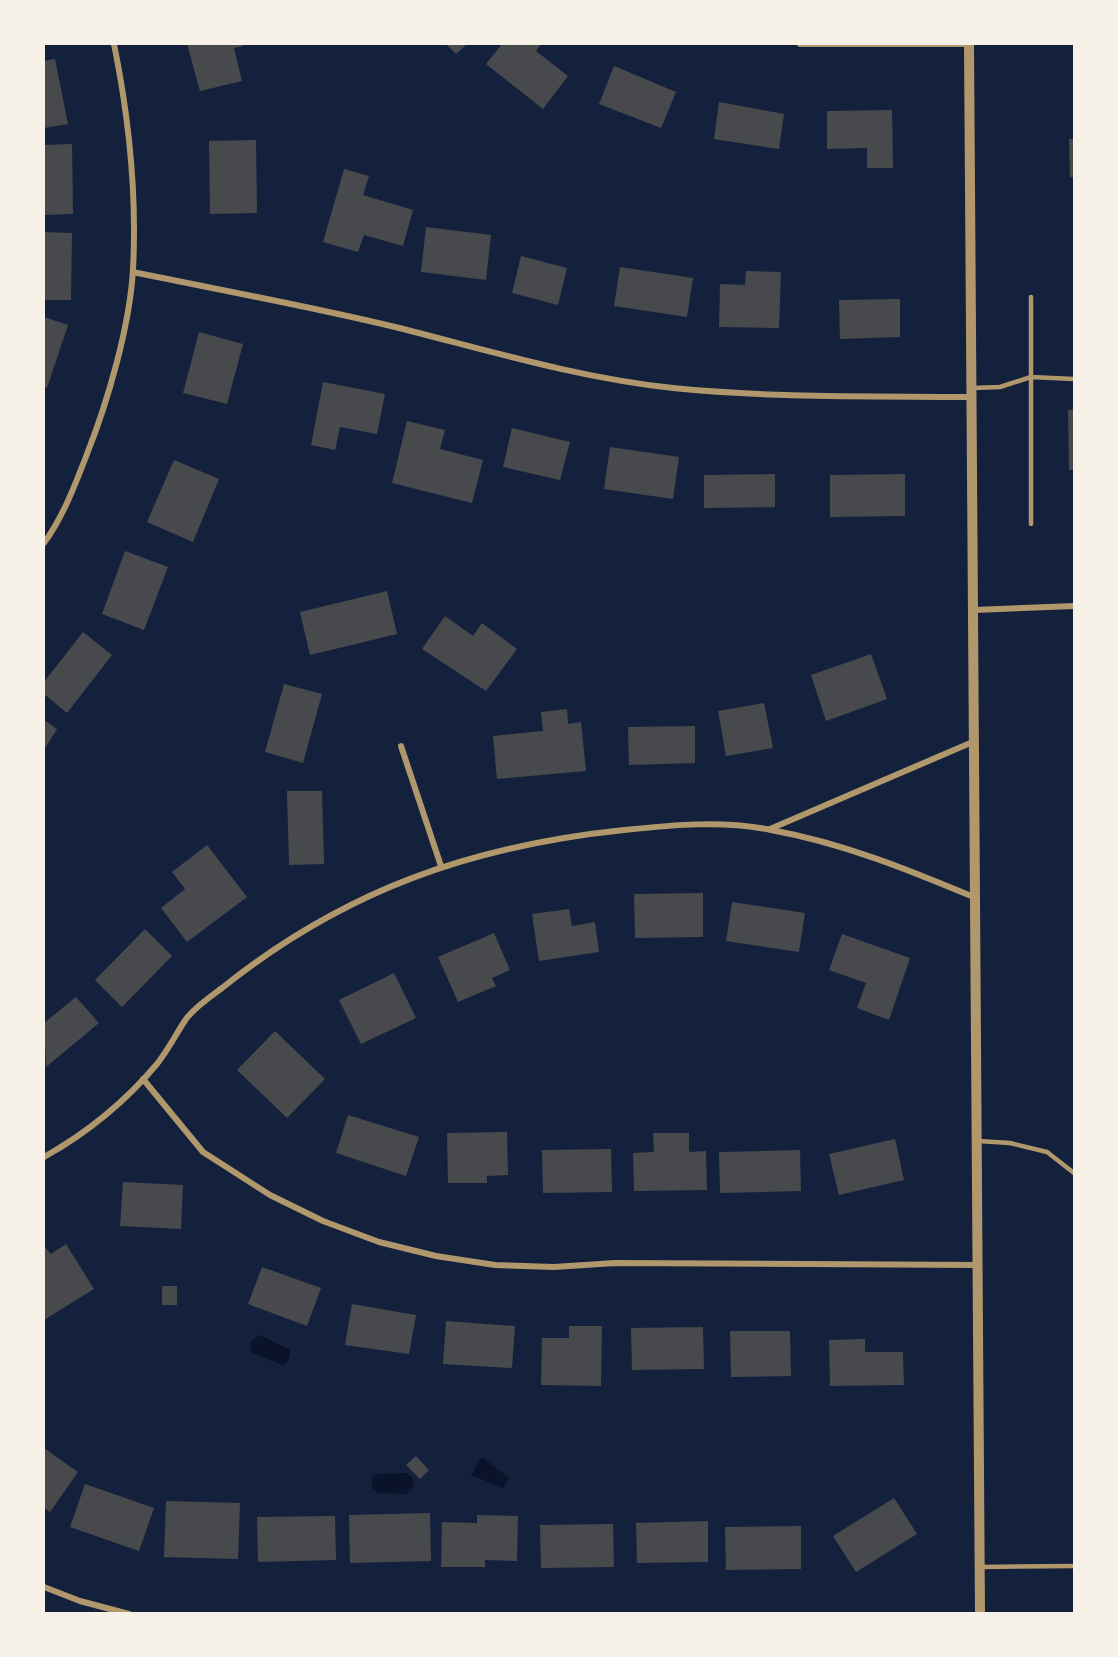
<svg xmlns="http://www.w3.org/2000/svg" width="1118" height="1657" viewBox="0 0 1118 1657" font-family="Signika,sans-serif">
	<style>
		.water { fill: #0b132b }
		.building { fill: #48494c }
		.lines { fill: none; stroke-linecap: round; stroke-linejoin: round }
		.service { stroke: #b1986c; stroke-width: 4.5 }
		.minor { stroke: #b1986c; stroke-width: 6 }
		.tertiary { stroke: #b1986c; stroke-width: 10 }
	</style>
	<rect width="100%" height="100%" fill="#14213d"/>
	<g class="water">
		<path d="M260 1335 290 1350V1356L286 1364 282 1365 251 1352V1341Z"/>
		<path d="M482 1457 509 1478 503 1488 471 1475Z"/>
		<path d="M407 1473 413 1478V1488L407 1494 378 1493 372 1488V1477L376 1474Z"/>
	</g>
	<g class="building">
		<path d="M187 44H242L243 46 234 48 242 81 200 91Z"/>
		<path d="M446 44H467L456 54Z"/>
		<path d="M502 44H541L536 51 568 76 543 109 486 64Z"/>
		<path d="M55 59 68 124 44 128V61Z"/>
		<path d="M614 66 676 92 661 128 599 104Z"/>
		<path d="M719 102 784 114 779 149 714 139Z"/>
		<path d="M892 110 893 168H867V148L827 149V111Z"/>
		<path d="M1069 139H1074V177H1070Z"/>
		<path d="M256 140 257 213 210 214 209 141Z"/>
		<path d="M72 144 73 214 44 215V145Z"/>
		<path d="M344 169 369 176 363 195 413 210 403 246 364 235 358 252 323 242Z"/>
		<path d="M426 227 491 235 486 280 421 272Z"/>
		<path d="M44 232 72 233 71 300H44Z"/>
		<path d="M521 256 567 268 558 305 512 293Z"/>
		<path d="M620 267 693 278 687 317 614 306Z"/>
		<path d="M746 271 781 272 779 328 719 327 720 284 745 285Z"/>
		<path d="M900 299V337L840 339 839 300Z"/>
		<path d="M44 317 68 325 47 388 44 387Z"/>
		<path d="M199 332 243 344 227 404 183 393Z"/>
		<path d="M323 382 385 394 377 434 340 427 335 450 311 445Z"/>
		<path d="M1074 409V470H1069L1068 410Z"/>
		<path d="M407 421 445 430 440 449 483 460 472 503 392 483Z"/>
		<path d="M512 428 570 442 560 480 503 467Z"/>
		<path d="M610 447 679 457 673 499 604 489Z"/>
		<path d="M174 460 219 479 193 542 147 522Z"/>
		<path d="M775 474V507L704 508V475Z"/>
		<path d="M905 474V516L830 517V475Z"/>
		<path d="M125 551 168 567 144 630 102 614Z"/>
		<path d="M387 591 397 634 310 655 300 612Z"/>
		<path d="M445 616 473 636 482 623 517 649 486 691 422 649Z"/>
		<path d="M83 632 112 655 67 713 44 694V682Z"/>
		<path d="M871 654 887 699 826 721 811 675Z"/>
		<path d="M284 684 322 694 303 763 265 752Z"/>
		<path d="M764 703 773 748 726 756 718 711Z"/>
		<path d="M567 709 568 724 581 722 586 771 497 779 493 736 543 731 541 712Z"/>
		<path d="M44 720 57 729 44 750Z"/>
		<path d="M695 726V763L629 765 628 727Z"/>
		<path d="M287 791H322L324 864 289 865Z"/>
		<path d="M207 845 247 897 187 942 161 908 185 889 172 872Z"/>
		<path d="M703 893V937L635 938 634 894Z"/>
		<path d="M732 902 805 913 799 952 726 941Z"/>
		<path d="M569 909 572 926 595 922 599 952 539 961 532 914Z"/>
		<path d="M145 929 172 956 122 1007 95 980Z"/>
		<path d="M494 933 510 970 492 978 496 986 458 1002 438 957Z"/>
		<path d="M842 934 910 958 889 1020 857 1008 866 983 829 970Z"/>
		<path d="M394 973 416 1018 361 1044 339 1000Z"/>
		<path d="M76 997 99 1023 46 1067 44 1023Z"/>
		<path d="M275 1031 325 1079 287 1118 237 1070Z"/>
		<path d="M348 1115 419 1137 406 1176 336 1153Z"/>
		<path d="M507 1132 508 1175 487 1176V1183H448L447 1133Z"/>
		<path d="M653 1133H689V1152L706 1151 707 1190 634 1191 633 1153 654 1152Z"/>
		<path d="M895 1139 904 1180 839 1195 829 1154Z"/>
		<path d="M611 1149 612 1192 543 1193 542 1150Z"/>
		<path d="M800 1150 801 1191 720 1193 719 1152Z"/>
		<path d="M123 1182 183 1185 181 1229 120 1226Z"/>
		<path d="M66 1244 94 1289 44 1320V1246L51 1254Z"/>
		<path d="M262 1267 321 1288 307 1326 248 1304Z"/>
		<rect x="162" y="1286" width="15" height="19"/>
		<path d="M352 1304 416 1315 409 1354 345 1345Z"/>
		<path d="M446 1321 515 1326 512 1368 443 1364Z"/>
		<path d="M569 1326H602L601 1386 541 1385 542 1338H569Z"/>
		<path d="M703 1327 704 1369 632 1370 631 1328Z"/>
		<path d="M730 1331H790L791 1376 731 1377Z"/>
		<path d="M865 1339V1352H903L904 1385 830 1386 829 1340Z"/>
		<path d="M44 1448 78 1472 50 1512 44 1508Z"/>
		<path d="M416 1456 429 1470 420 1479 406 1465Z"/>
		<path d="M85 1484 154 1508 139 1551 70 1527Z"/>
		<path d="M894 1498 917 1534 856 1572 833 1536Z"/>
		<path d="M166 1501 240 1503 238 1559 164 1557Z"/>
		<path d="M430 1513 431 1561 350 1563 349 1515Z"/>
		<path d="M477 1515 518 1516 517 1561 485 1560V1567H441L442 1522 477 1523Z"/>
		<path d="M335 1516 336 1560 258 1562 257 1517Z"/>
		<path d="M708 1521V1562L637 1563 636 1523Z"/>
		<path d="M613 1524 614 1567 541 1568 540 1525Z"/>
		<path d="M801 1526V1569L726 1570 725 1527Z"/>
	</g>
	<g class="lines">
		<g class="service">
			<path d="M1031 297V524"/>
			<path d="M973 388 1000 387 1031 377 1074 379"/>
			<path d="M978 1141 1010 1143 1047 1152 1074 1173"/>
			<path d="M980 1567 1074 1566"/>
		</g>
		<g class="minor">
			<path d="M800 44H969"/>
			<path d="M133 272C220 290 308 306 395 327 487 350 578 378 673 388 772 398 873 396 972 397"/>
			<path d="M44 543C63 517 75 485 87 454 108 401 130 325 133 269 137 193 129 118 114 44"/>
			<path d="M974 610 1074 606"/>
			<path d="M401 746 441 866"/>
			<path d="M770 829 975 741"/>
			<path d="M143 1079 203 1152 270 1195 323 1221 379 1242 436 1256 495 1265 554 1267 615 1263 979 1265"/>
			<path d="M44 1157C87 1133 125 1102 157 1064 168 1050 176 1034 186 1019 195 1007 210 997 222 988 343 891 470 846 624 830 672 825 723 820 771 830 843 843 909 870 976 898"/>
			<path d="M44 1587 80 1601 129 1614"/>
		</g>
		<path class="tertiary" d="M969 44 980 1614"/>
	</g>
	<rect width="1118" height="1657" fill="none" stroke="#f6f1e7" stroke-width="90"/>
</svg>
